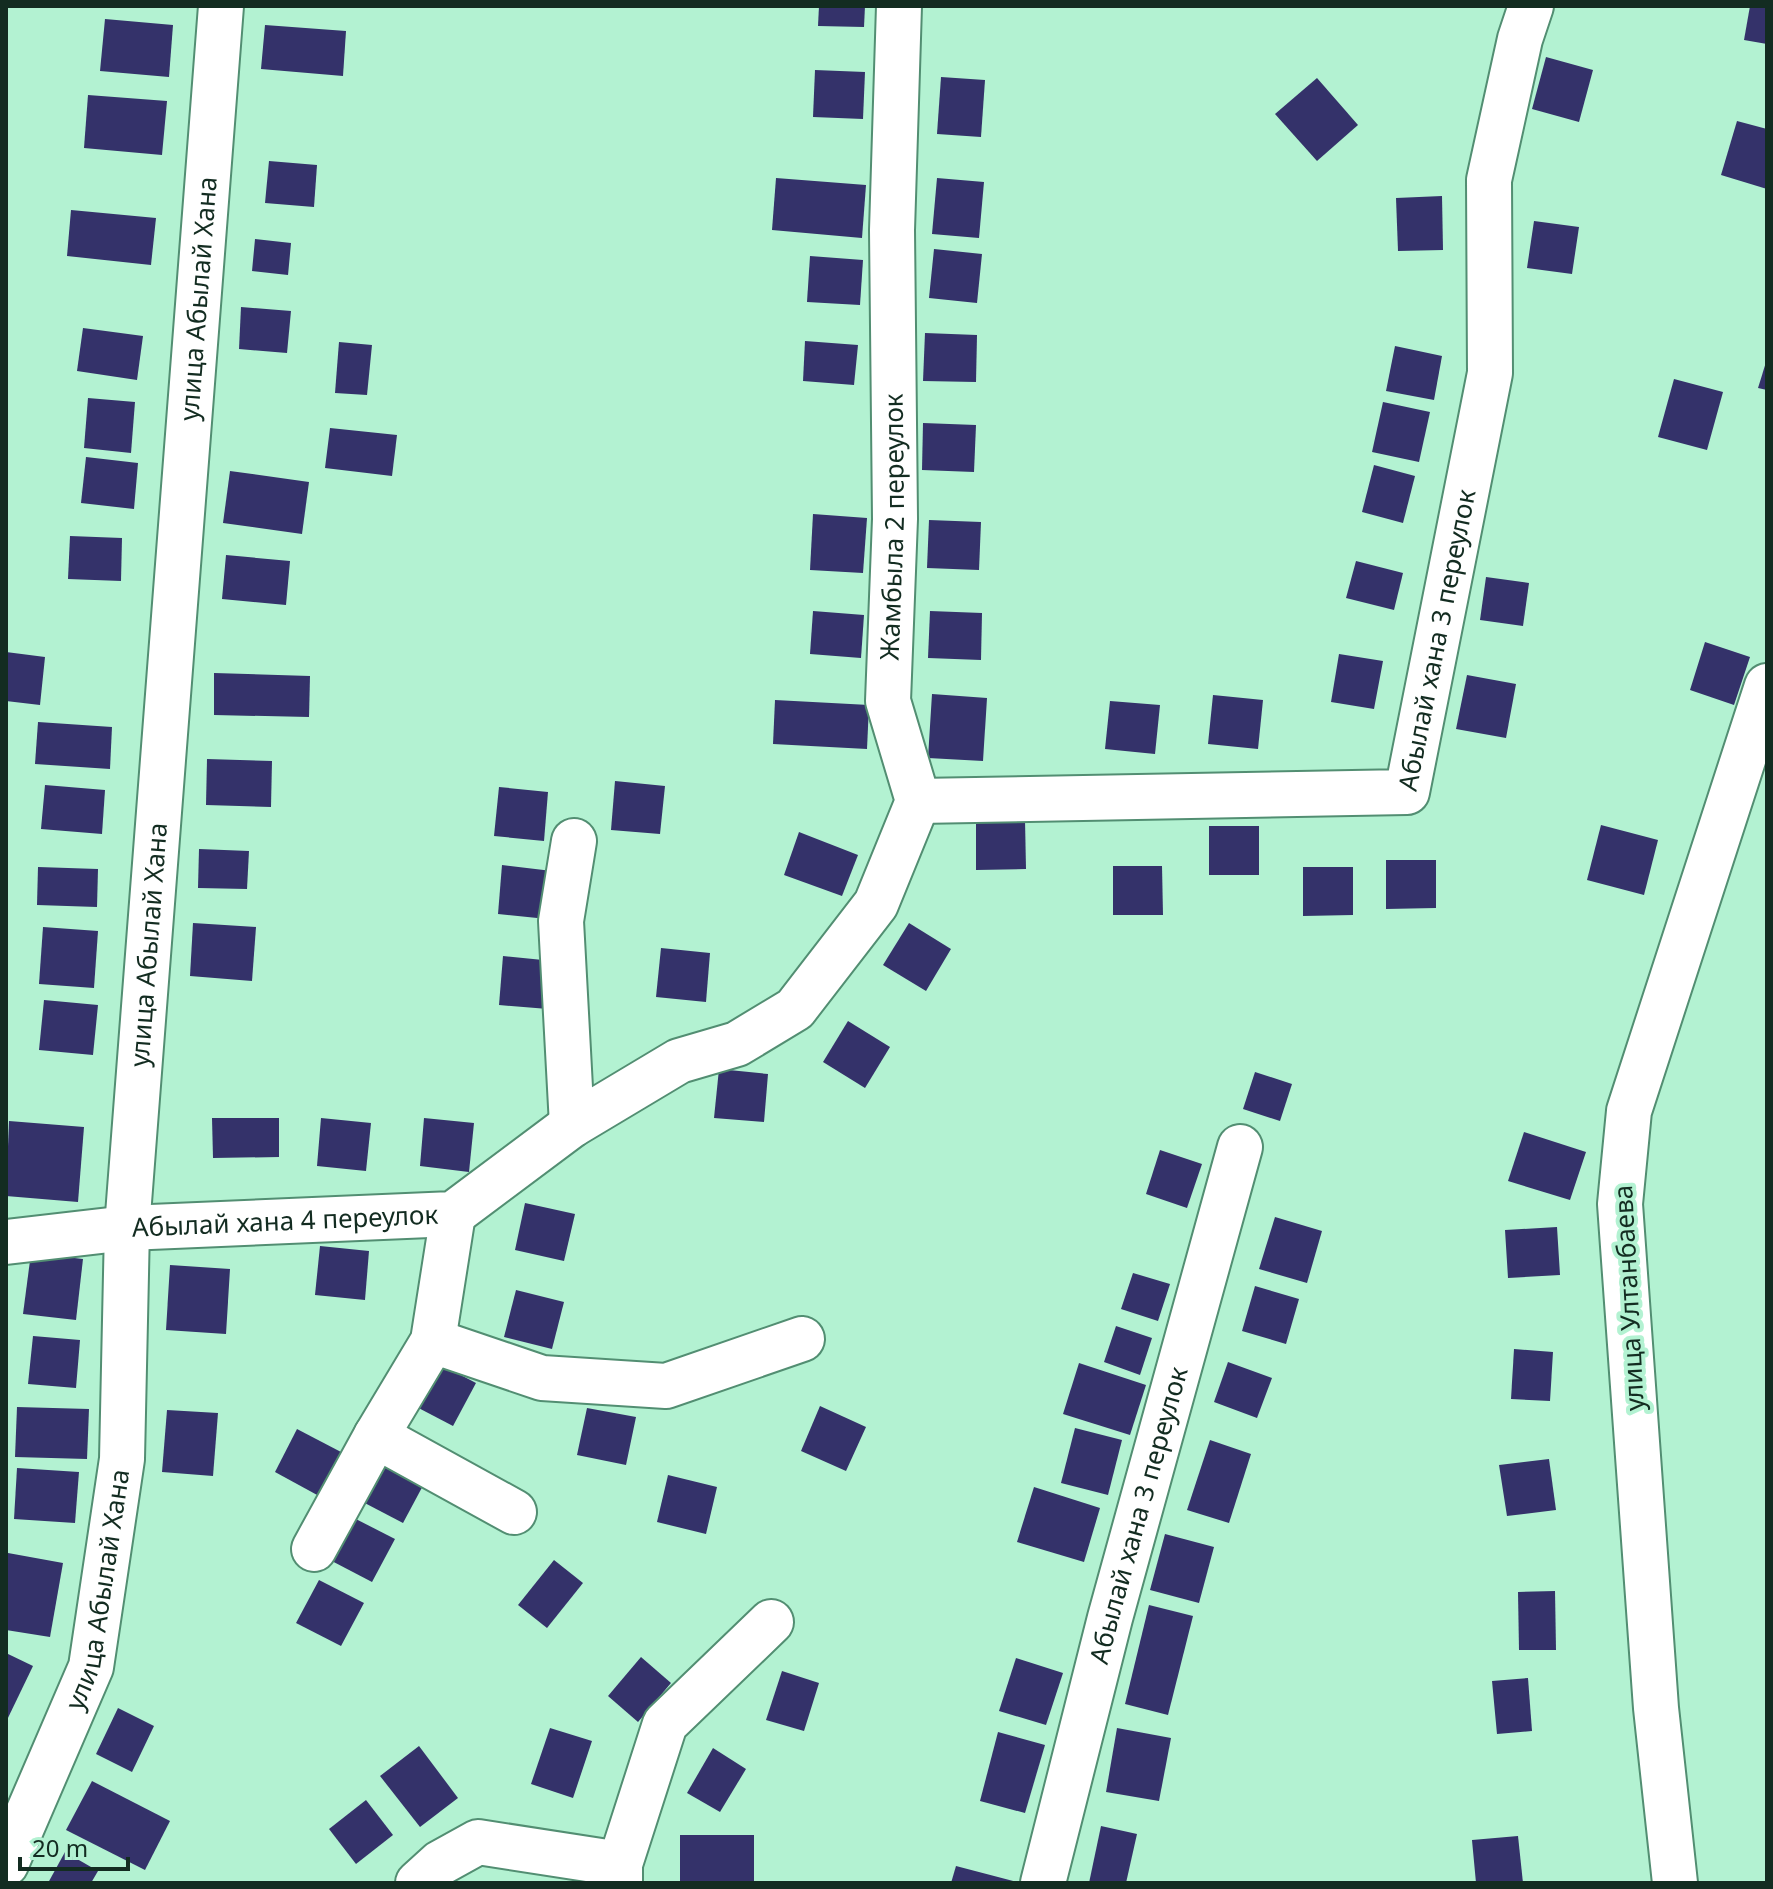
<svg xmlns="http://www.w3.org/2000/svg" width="1773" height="1889" viewBox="0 0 1773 1889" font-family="'Noto Sans',sans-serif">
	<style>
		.building { fill: #34326a }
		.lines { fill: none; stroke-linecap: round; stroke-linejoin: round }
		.minor-casing { stroke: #528e72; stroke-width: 48 }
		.minor { stroke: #fff; stroke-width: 44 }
		.labels { text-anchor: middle; stroke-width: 8; stroke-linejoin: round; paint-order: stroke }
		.street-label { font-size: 26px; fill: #132c21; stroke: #b3f2d2 }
	</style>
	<rect width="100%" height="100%" fill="#b3f2d2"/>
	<g class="building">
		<path d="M819 6H865L864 27 818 26Z"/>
		<path d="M1750 6H1767V44L1744 40Z"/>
		<path d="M105 19 173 25 169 77 100 71Z"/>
		<path d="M265 25 346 31 343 76 261 69Z"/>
		<path d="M1546 57 1593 70 1579 122 1532 109Z"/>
		<path d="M815 70 865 72 863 119 813 117Z"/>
		<path d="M941 77 985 80 981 137 937 134Z"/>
		<path d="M1317 78 1358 125 1317 161 1275 114Z"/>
		<path d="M88 95 167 101 162 155 84 148Z"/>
		<path d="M1737 121 1767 129V189L1721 175Z"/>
		<path d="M269 161 317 165 314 207 265 203Z"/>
		<path d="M776 178 866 185 862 238 772 230Z"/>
		<path d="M937 178 984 182 979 238 932 234Z"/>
		<path d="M1442 196 1443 250 1398 251 1396 198Z"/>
		<path d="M71 210 156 218 151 265 67 256Z"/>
		<path d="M1534 221 1579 227 1572 274 1527 268Z"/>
		<path d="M255 239 291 243 288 275 252 271Z"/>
		<path d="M934 249 982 254 977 303 929 298Z"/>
		<path d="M810 256 863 260 860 305 807 302Z"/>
		<path d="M241 307 291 311 287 353 239 349Z"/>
		<path d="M83 328 143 336 137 380 77 371Z"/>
		<path d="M925 333 977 335 976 382 923 381Z"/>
		<path d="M805 341 858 345 854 385 803 381Z"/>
		<path d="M339 342 372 345 367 395 335 393Z"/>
		<path d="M1395 346 1442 356 1434 400 1386 391Z"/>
		<path d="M1767 359V390L1758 388Z"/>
		<path d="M1674 379 1723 392 1707 450 1658 437Z"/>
		<path d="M88 398 135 402 131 453 84 448Z"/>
		<path d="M1383 402 1430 412 1419 462 1372 452Z"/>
		<path d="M923 423 976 425 974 472 922 470Z"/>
		<path d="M330 428 397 435 392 476 325 468Z"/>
		<path d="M86 457 138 463 134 509 81 503Z"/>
		<path d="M1374 465 1415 476 1403 523 1362 512Z"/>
		<path d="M230 471 309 482 302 534 223 523Z"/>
		<path d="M813 514 867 518 863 573 810 570Z"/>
		<path d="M929 520 981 522 979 570 927 568Z"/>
		<path d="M70 536 122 538 121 581 68 579Z"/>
		<path d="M226 555 290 561 286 605 222 599Z"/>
		<path d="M1356 561 1403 573 1394 610 1346 598Z"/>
		<path d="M1486 577 1529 583 1523 626 1480 620Z"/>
		<path d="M813 611 864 615 861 658 810 654Z"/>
		<path d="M930 611 982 613 981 660 928 658Z"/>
		<path d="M1705 642 1750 657 1734 705 1690 690Z"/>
		<path d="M6 652 45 657 40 705 6 701Z"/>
		<path d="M1339 654 1383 661 1374 709 1331 702Z"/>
		<path d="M214 673 310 676 309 717 214 715Z"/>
		<path d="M1467 675 1516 684 1506 738 1456 729Z"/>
		<path d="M932 694 987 698 983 761 928 758Z"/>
		<path d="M1213 695 1263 700 1258 749 1208 744Z"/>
		<path d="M775 700 869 705 867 749 773 744Z"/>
		<path d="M1110 701 1160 705 1155 754 1105 749Z"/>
		<path d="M38 722 112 727 110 769 35 764Z"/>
		<path d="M207 759 272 761 271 807 206 805Z"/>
		<path d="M615 781 665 786 660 834 611 830Z"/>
		<path d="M45 785 105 790 102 834 41 829Z"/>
		<path d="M499 787 548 792 544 841 494 836Z"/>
		<path d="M1025 820 1026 869 976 870V821Z"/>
		<path d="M1601 825 1658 840 1644 895 1587 880Z"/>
		<rect x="1209" y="826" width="50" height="49"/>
		<path d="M799 832 858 855 842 896 784 875Z"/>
		<path d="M199 849 249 851 247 889 198 888Z"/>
		<path d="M1386 860H1436V908L1386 909Z"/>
		<path d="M502 865 552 871 547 919 498 914Z"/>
		<path d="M1113 866H1162L1163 915H1113Z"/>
		<path d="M38 867 98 869 97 907 37 905Z"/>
		<path d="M1303 867H1353V915L1303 916Z"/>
		<path d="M193 923 256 927 252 981 190 976Z"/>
		<path d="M909 923 951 949 926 991 883 965Z"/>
		<path d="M43 927 98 931 94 988 39 984Z"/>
		<path d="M661 948 710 953 706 1002 656 997Z"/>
		<path d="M503 956 553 961 548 1009 499 1005Z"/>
		<path d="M44 1000 98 1005 93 1055 39 1050Z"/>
		<path d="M848 1021 890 1047 865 1088 823 1062Z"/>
		<path d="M719 1069 768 1074 764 1122 714 1118Z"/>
		<path d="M1255 1072 1292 1084 1280 1121 1243 1109Z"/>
		<path d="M212 1118H279V1157L213 1158Z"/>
		<path d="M321 1118 371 1123 366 1171 317 1166Z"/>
		<path d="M424 1118 474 1123 469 1172 420 1166Z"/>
		<path d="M9 1121 84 1127 78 1202 6 1196Z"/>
		<path d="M1524 1132 1586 1152 1570 1200 1508 1181Z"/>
		<path d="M1160 1150 1202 1164 1187 1208 1146 1194Z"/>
		<path d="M525 1203 575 1214 564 1261 515 1250Z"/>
		<path d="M1275 1217 1322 1231 1307 1283 1259 1269Z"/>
		<path d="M1557 1227 1560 1275 1508 1278 1505 1230Z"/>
		<path d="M320 1246 369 1251 365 1300 315 1295Z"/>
		<path d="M31 1253 83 1259 76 1320 23 1314Z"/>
		<path d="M170 1265 230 1269 226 1334 166 1330Z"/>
		<path d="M1133 1273 1170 1284 1158 1321 1121 1309Z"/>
		<path d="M1255 1286 1299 1299 1286 1344 1242 1331Z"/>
		<path d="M516 1290 564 1302 552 1349 504 1337Z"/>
		<path d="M1116 1326 1152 1338 1140 1375 1104 1362Z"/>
		<path d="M33 1336 80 1340 76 1388 28 1384Z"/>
		<path d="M1514 1349 1553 1352 1550 1401 1511 1399Z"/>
		<path d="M432 1360 476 1383 453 1426 409 1403Z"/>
		<path d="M1228 1362 1272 1378 1257 1418 1214 1402Z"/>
		<path d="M1079 1363 1146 1385 1130 1435 1063 1414Z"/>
		<path d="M820 1406 866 1427 846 1471 801 1451Z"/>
		<path d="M17 1407 89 1409 87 1459 15 1457Z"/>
		<path d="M587 1408 636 1417 626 1465 577 1455Z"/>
		<path d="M167 1410 218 1413 213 1476 162 1472Z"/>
		<path d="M1075 1428 1122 1440 1108 1495 1061 1483Z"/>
		<path d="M297 1429 341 1452 319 1496 275 1472Z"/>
		<path d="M1210 1440 1251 1454 1229 1523 1187 1510Z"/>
		<path d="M381 1457 426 1480 403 1523 359 1500Z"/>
		<path d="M1549 1459 1556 1510 1507 1516 1499 1465Z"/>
		<path d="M17 1468 79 1472 75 1523 14 1519Z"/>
		<path d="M668 1475 717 1487 706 1534 657 1522Z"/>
		<path d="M1034 1487 1100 1508 1084 1562 1017 1542Z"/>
		<path d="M350 1516 395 1539 372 1582 328 1559Z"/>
		<path d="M1165 1534 1214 1547 1199 1603 1150 1590Z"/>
		<path d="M8 1553 63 1563 50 1637 6 1630Z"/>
		<path d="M554 1560 583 1583 547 1628 518 1605Z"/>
		<path d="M319 1580 364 1603 341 1646 296 1623Z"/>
		<path d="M1555 1591 1556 1650H1519L1518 1592Z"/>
		<path d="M1149 1605 1193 1616 1168 1715 1125 1704Z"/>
		<path d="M6 1653 33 1666 6 1722Z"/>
		<path d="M641 1657 671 1683 638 1722 608 1696Z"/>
		<path d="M1016 1658 1063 1673 1046 1725 999 1711Z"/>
		<path d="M782 1671 819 1683 804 1731 766 1720Z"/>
		<path d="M1528 1678 1532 1731 1497 1734 1492 1681Z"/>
		<path d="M118 1708 154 1726 132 1772 96 1754Z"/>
		<path d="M550 1728 592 1741 573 1798 531 1784Z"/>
		<path d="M1117 1728 1171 1738 1159 1801 1106 1792Z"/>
		<path d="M998 1732 1045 1745 1025 1813 980 1801Z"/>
		<path d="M419 1746 458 1798 420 1827 380 1776Z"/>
		<path d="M713 1748 746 1769 720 1812 687 1793Z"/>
		<path d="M92 1781 170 1821 145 1870 66 1830Z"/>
		<path d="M366 1800 393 1835 356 1864 329 1829Z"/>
		<path d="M1101 1826 1137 1834 1126 1883H1089Z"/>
		<rect x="680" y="1835" width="74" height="48"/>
		<path d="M1518 1836 1523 1883H1476L1472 1840Z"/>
		<path d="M65 1852 98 1871 91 1883H48Z"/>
		<path d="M956 1866 1017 1882V1883H951Z"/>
	</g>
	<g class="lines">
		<g class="minor-casing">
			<g id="minor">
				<path id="s1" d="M918 801 1407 792 1490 373 1489 180 1520 39 1531 6"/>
				<path d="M572 1125 561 921 574 841"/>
				<path id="s2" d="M6 1242 127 1228 453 1214 572 1125 679 1061 737 1044 795 1009 876 904 918 801 888 701 895 519 892 230 899 6"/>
				<path d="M433 1341 542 1378 666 1386 802 1339"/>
				<path d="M376 1436 514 1512"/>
				<path d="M314 1549 376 1436 433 1341 453 1214"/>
				<path id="s3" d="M6 1864 91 1667 122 1459 127 1228 221 6"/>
				<path d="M418 1883 440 1863 478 1842 620 1864"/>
				<path d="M620 1883V1864L665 1724 771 1622"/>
				<path id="s4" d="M1043 1883 1110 1618 1240 1147"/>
				<path d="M1675 1883 1656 1708 1620 1204 1629 1111 1767 686"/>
			</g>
		</g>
		<use href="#minor" class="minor"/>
	</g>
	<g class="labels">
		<g class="street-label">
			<text dy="9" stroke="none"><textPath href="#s3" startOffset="1588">улица Абылай Хана</textPath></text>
			<text dy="9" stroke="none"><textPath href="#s2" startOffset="1372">Жамбыла 2 переулок</textPath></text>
			<text dy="9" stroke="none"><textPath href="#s1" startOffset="644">Абылай хана 3 переулок</textPath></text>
			<text dy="9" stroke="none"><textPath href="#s3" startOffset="940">улица Абылай Хана</textPath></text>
			<text dy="9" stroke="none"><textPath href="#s2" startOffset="280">Абылай хана 4 переулок</textPath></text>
			<text transform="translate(1629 1298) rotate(-93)" y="9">улица Ултанбаева</text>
			<text dy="9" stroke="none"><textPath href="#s4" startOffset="380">Абылай хана 3 переулок</textPath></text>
			<text dy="9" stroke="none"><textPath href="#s3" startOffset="292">улица Абылай Хана</textPath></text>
		</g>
	</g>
	<rect width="1773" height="1889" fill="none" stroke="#132c21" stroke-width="16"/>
	<path d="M20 1857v12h108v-12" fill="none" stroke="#132c21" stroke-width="4"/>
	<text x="32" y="1857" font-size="24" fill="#132c21" stroke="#b3f2d2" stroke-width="6" paint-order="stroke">20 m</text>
</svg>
